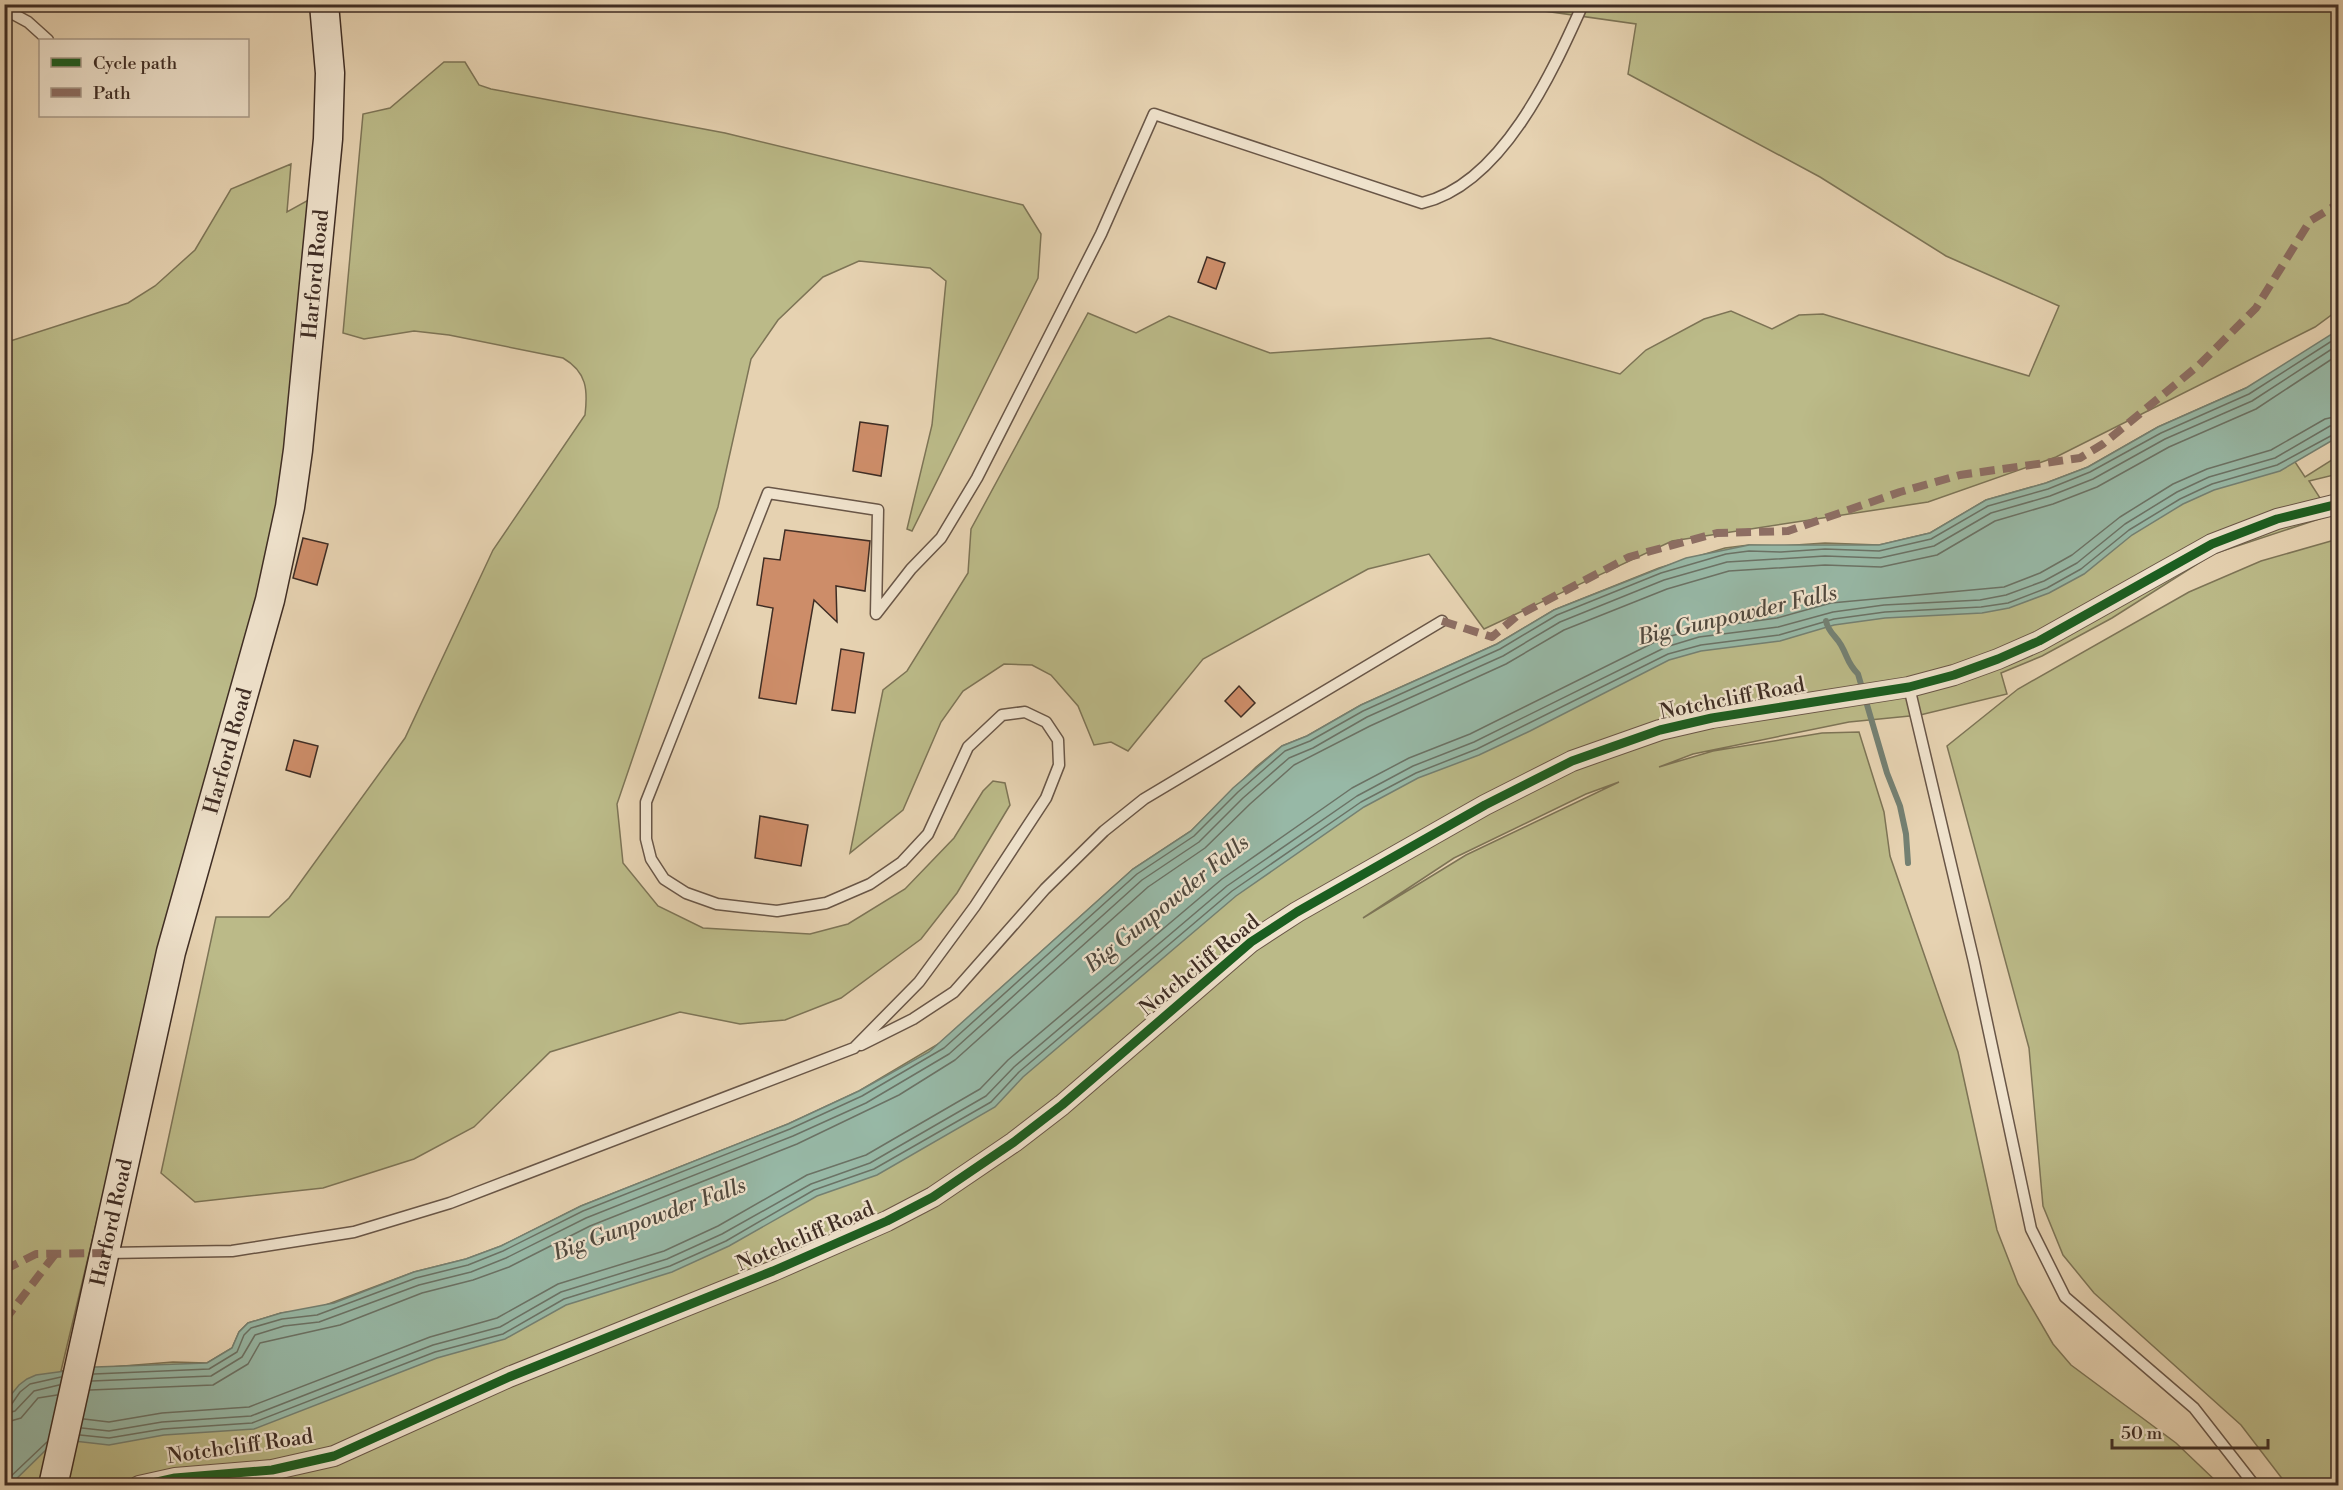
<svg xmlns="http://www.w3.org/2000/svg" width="2343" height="1490" viewBox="0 0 2343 1490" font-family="'Libre Bodoni',serif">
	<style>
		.green { fill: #bbba88; stroke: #7d7456; stroke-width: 1.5; fill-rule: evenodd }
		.water { fill: #97b8a6; stroke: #748072; stroke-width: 1.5 }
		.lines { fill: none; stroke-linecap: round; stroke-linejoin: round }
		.shore { stroke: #6b7265; stroke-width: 1.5 }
		.stream { stroke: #748072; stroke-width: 6 }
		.building { fill: #cd8d69; stroke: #3f2d24; stroke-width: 1.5 }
		.service-casing { stroke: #695647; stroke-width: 13 }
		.minor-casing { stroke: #695647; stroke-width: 22 }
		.secondary-casing { stroke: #3f2d24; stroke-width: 31 }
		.service { stroke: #efe2cc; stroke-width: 10 }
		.minor { stroke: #efe2cc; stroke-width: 20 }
		.secondary { stroke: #efe2cc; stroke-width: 28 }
		.quiet { stroke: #8d6e63; stroke-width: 8; stroke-dasharray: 15 8; stroke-linecap: butt }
		.cycleway-casing { stroke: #efe2cc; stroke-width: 13 }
		.cycleway { stroke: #1b5e20; stroke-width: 9 }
		.labels { text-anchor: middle; stroke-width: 4.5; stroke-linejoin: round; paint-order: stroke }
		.street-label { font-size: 21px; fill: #3f2d24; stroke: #efe2cc }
		.water-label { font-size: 22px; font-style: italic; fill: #51493e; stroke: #efe2cc }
	</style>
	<rect width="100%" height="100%" fill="#e6d2b1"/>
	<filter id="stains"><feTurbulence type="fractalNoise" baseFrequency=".00333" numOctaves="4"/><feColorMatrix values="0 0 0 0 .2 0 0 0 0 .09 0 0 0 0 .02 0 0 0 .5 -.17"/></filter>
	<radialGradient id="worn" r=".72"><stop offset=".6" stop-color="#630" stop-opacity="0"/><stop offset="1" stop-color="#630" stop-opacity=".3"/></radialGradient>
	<g class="green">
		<path d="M1502 5H2338V310L2315 327 2056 457 1928 502 1672 541 1484 629 1429 554 1368 569 1203 659 1128 751 1111 742 1094 745 1078 706 1051 675 1032 665 1004 664 963 691 941 722 903 810 850 853 883 690 907 671 968 573 971 529 1088 313 1136 333 1169 316 1270 353 1490 338 1620 374 1646 350 1704 319 1731 311 1772 329 1799 315 1823 314 2029 376 2059 306 1946 256 1820 177 1628 74 1636 24Z"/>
		<path d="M444 62H465L479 85 491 89 725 133 1023 205 1041 234 1038 278 912 531 907 529 932 425 946 281 930 268 859 261 823 277 778 320 751 359 718 507 617 804 623 863 658 906 703 928 810 934 848 924 905 889 954 838 983 791 993 781 1005 783 1010 805 957 893 921 939 841 998 785 1020 740 1024 680 1012 550 1052 474 1127 414 1159 323 1188 195 1202 161 1173 216 917H269L289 898 405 738 493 550 585 415C588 390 587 372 563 358L449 335 414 331 364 339 343 333 363 114 390 108Z"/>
		<path d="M291 164 287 212 312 198 294 386 273 545 161 952 61 1371 173 1362 207 1363 232 1348 239 1332 248 1323 281 1313 315 1309 414 1272 466 1259 501 1246 581 1206 788 1124 859 1091 940 1043 1133 869 1191 831 1256 767 1282 746 1307 736 1361 705 1497 644 1554 610 1659 568 1725 548 1749 545 1781 546 1825 543 1879 545 1930 533 1986 500 2046 483 2088 467 2158 427 2246 388 2305 477 2338 456V474L2309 481 2331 515 2213 554 2112 618 2042 656 2001 673 2007 694 1920 715 1849 722 1693 754 1659 767 1713 751 1822 733 1859 732 1884 812 1890 856 1958 1052 1997 1230 2018 1284 2053 1344 2071 1365 2176 1443 2220 1485H5L4 343 128 303 155 286 195 250 231 189ZM1619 782 1466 855 1363 918 1454 858 1586 794Z"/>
		<path d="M2338 539V1485H2287L2241 1425 2094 1293 2063 1255 2043 1206 2029 1048 1947 746 2018 689 2189 592 2261 561Z"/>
	</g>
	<path class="water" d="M2338 330V437L2280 471 2214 490 2183 504 2132 535 2084 574 2049 593 2009 608 1982 613 1885 618 1834 625 1780 641 1701 651 1669 660 1530 731 1479 755 1418 778 1364 807 1236 896 1023 1077 995 1107 877 1175 817 1196 729 1246 672 1272 566 1305 505 1339 437 1358 254 1429 164 1435 109 1445 74 1441 49 1447 10 1485 5 1486V1402L19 1385 27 1379 36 1375 95 1367 207 1363 232 1348 239 1332 248 1323 281 1313 334 1303 414 1272 466 1259 501 1246 581 1206 788 1124 859 1091 929 1052 1133 869 1191 831 1233 788 1282 746 1307 736 1361 705 1497 644 1554 610 1686 558 1749 545H1879L1930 533 1986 500 2046 483 2088 467 2158 427 2246 388Z"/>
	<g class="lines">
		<g class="shore">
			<path d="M94 1374 209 1369 237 1352 244 1335 251 1328 282 1319 317 1315 416 1278 468 1265 503 1251 583 1211 790 1129 862 1096 944 1048 1137 874 1194 836 1238 792 1285 751 1310 741 1363 711 1500 649 1557 615 1661 573 1726 554 1749 551 1781 552 1825 549 1879 551 1931 539 1988 506 2048 489 2090 472 2161 433 2249 394 2338 337"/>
			<path d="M92 1381 211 1376 242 1357 255 1335 284 1326 319 1322 419 1285 471 1272 506 1258 586 1218 793 1136 866 1103 949 1054 1142 880 1199 842 1243 798 1289 758 1313 748 1367 717 1503 656 1560 622 1664 580 1727 562 1825 556 1880 558 1934 546 1991 513 2050 496 2093 479 2165 439 2252 401 2338 345"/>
			<path d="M90 1390 213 1385 248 1364 260 1343 340 1325 422 1293 473 1280 509 1267 590 1226 797 1144 899 1095 955 1060 1148 887 1205 848 1250 804 1294 765 1370 726 1506 664 1564 630 1667 589 1729 571 1825 565 1881 567 1937 555 1995 521 2053 504 2097 487 2169 447 2256 409 2338 355"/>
			<path d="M4 1407 11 1405 20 1392 30 1384 61 1377"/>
			<path d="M4 1414 15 1411 34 1391 59 1385"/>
			<path d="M84 1419 109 1422 162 1413 249 1407 430 1337 497 1318 558 1284 664 1251 718 1226 807 1175 866 1155 980 1089 1008 1060 1222 879 1352 788 1409 758 1470 734 1663 638 1698 629 1777 618 1831 603 2004 587 2040 573 2072 555 2120 517 2173 484 2207 469 2271 450 2325 419 2338 416"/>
			<path d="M4 1423 21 1418 38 1398 57 1395"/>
			<path d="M82 1428 109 1431 162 1422 251 1416 433 1345 500 1327 561 1292 667 1259 722 1234 811 1184 870 1163 986 1096 1014 1067 1227 886 1357 796 1413 766 1474 742 1666 647 1699 637 1778 627 1833 612 1884 605 1980 600 2006 595 2044 581 2077 563 2125 524 2177 492 2209 477 2275 458 2330 426 2338 425"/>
			<path d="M80 1435 109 1438 163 1429 252 1423 435 1352 503 1334 564 1299 670 1266 726 1241 814 1190 874 1169 991 1102 1019 1072 1232 891 1361 802 1416 773 1477 749 1668 654 1701 645 1779 635 1834 619 1885 612 1981 607 2008 603 2047 588 2081 569 2129 530 2180 499 2212 484 2277 465 2338 432"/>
			<path d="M7 1486 8 1479 47 1442"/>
		</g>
		<path class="stream" d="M1826 621C1828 632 1836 636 1841 645 1848 657 1847 663 1858 674L1887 773 1900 806 1906 834 1908 863"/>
	</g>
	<g class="building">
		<path d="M1207 257 1225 263 1216 289 1198 282Z"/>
		<path d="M860 422 888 426 881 476 853 471Z"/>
		<path d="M785 530 870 541 865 591 836 586 837 622 814 600 796 704 759 698 773 608 757 605 764 558 780 560Z"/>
		<path d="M303 538 328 544 317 585 293 578Z"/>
		<path d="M841 649 864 653 855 713 832 710Z"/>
		<path d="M1239 686 1255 703 1241 717 1225 701Z"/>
		<path d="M294 740 318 746 310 777 286 770Z"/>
		<path d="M760 816 808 825 801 866 755 858Z"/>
	</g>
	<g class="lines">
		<g class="service-casing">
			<g id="service">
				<path d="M4 9 28 22 48 40"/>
				<path d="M1909 687 1974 962 2031 1229 2065 1297 2194 1408 2255 1486"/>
				<path d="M861 1045 913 1019 954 992 1045 889 1104 831 1144 799 1442 621"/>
				<path d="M107 1253 232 1251 354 1232 450 1203 854 1048 919 982 975 906 1046 798 1059 765 1058 740 1046 722 1025 712 1002 715 968 747 928 834 902 862 870 884 826 903 777 911 717 904 686 893 664 879 651 859 646 839V802L768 493 878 510 876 614 911 569 941 538 977 478 1101 234 1154 114 1422 203C1502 184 1552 73 1583 4"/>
			</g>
		</g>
		<g class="minor-casing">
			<path id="minor" d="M139 1486 175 1478 272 1470 334 1456 509 1377 773 1271 887 1221 933 1197 1014 1142 1062 1105 1251 942 1297 912 1485 805 1572 761 1660 730 1712 718 1909 687 1954 675 1998 659 2039 641 2212 544 2277 519 2338 504"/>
		</g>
		<g class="secondary-casing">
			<g id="secondary">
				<path id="s1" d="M53 1486 171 952 270 600 290 507 298 450 328 139 330 73 324 4"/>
			</g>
		</g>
		<use href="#service" class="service"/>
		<use href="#minor" class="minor"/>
		<use href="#secondary" class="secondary"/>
		<g class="quiet">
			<path d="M1442 621 1492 637 1517 616 1629 557 1717 533 1788 531 1900 492 1960 475 2080 458 2103 444 2199 365 2256 308 2310 221 2338 204"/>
			<path d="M4 1270 36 1254 104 1253"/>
			<path d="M4 1321 56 1253"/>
		</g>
		<g class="cycleway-casing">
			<path id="cycleway" d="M139 1486 175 1478 272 1470 334 1456 509 1377 773 1271 887 1221 933 1197 1014 1142 1062 1105 1251 942 1297 912 1485 805 1572 761 1660 730 1712 718 1909 687 1954 675 1998 659 2039 641 2212 544 2277 519 2338 504"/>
		</g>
		<use href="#cycleway" class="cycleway"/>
	</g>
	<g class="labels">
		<g class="street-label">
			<text dy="7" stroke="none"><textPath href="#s1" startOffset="1242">Harford Road</textPath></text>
			<text transform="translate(1732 698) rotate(-11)" y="7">Notchcliff Road</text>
			<text dy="7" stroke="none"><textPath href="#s1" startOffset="756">Harford Road</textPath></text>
			<text transform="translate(1199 965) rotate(-39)" y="7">Notchcliff Road</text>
			<text dy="7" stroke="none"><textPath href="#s1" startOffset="270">Harford Road</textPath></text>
			<text transform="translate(805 1236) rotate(-23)" y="7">Notchcliff Road</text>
			<text transform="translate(240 1446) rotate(-8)" y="7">Notchcliff Road</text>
		</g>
		<g class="water-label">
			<text transform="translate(1737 614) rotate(-13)" y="8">Big Gunpowder Falls</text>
			<text transform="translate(1166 903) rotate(-39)" y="8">Big Gunpowder Falls</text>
			<text transform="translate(649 1218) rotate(-20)" y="8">Big Gunpowder Falls</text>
		</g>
	</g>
	<rect width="2343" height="1490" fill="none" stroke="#e6d2b1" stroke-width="24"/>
	<rect x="6" y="6" width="2331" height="1478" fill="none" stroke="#3f2d24" stroke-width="3"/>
	<rect x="12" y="12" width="2319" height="1466" fill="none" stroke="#3f2d24" stroke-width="1.5"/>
	<rect x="39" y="39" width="210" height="78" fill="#efe2cc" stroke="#a99a89" stroke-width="1.5"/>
	<rect x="51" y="58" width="30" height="9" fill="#1b5e20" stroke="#a99a89" stroke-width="1.5"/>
	<text x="93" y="69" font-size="18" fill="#3f2d24">Cycle path</text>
	<rect x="51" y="88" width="30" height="9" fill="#8d6e63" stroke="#a99a89" stroke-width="1.5"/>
	<text x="93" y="99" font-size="18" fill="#3f2d24">Path</text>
	<path d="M2112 1439v9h156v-9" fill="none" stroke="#3f2d24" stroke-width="3"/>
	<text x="2121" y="1439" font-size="18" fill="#3f2d24" stroke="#efe2cc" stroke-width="4.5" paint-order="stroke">50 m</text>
	<rect width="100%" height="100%" filter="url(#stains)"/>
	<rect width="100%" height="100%" fill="url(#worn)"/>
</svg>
